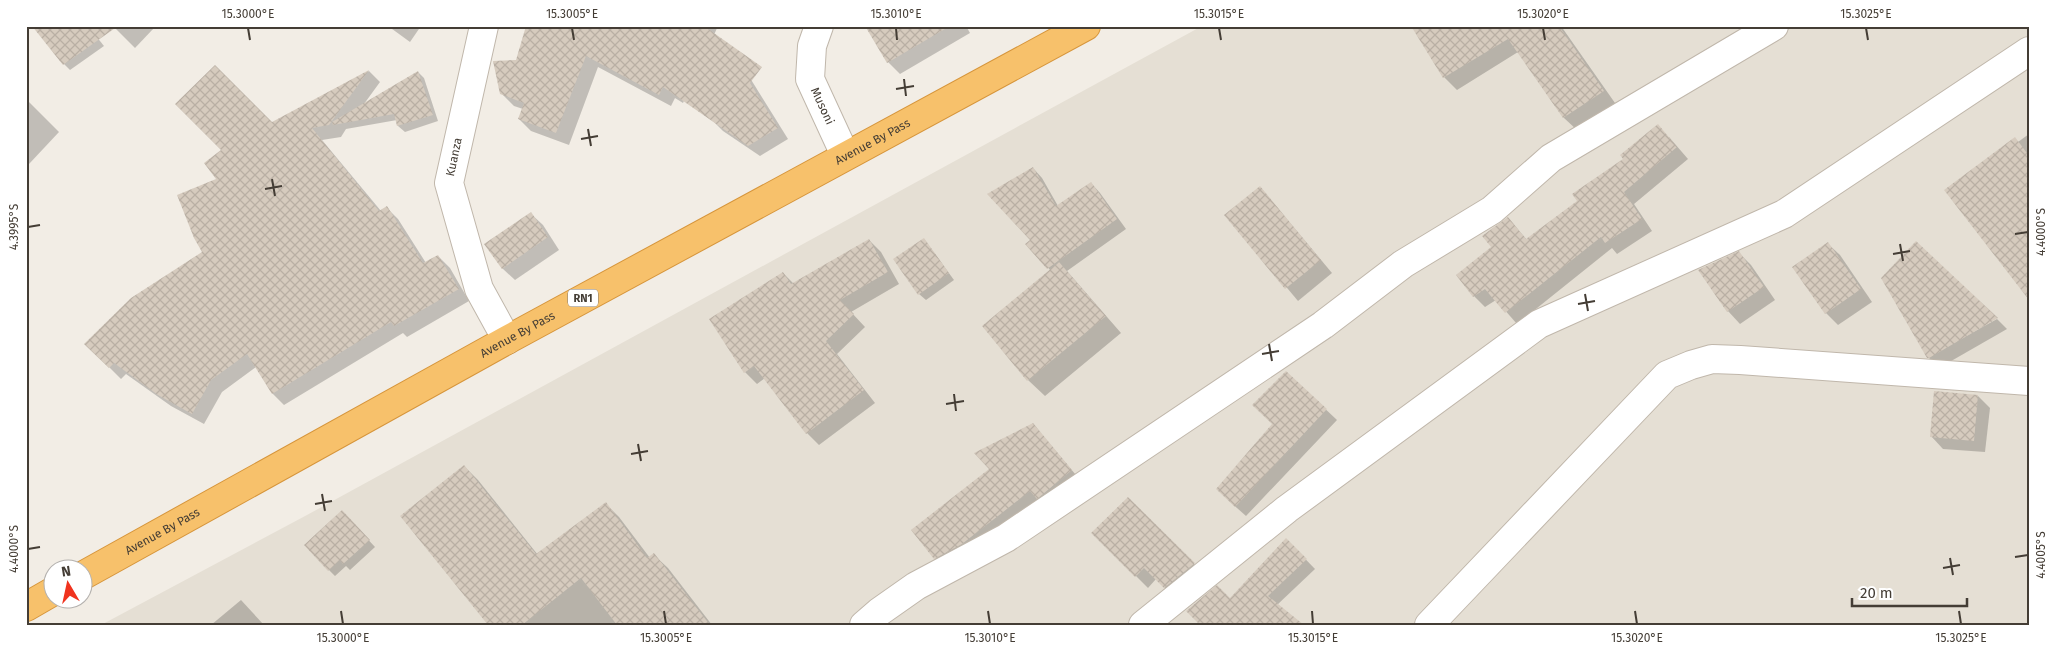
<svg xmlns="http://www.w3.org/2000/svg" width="2055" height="651" viewBox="0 0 2055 651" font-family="'Fira Sans',sans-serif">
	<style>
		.residential { fill: #e5dfd4 }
		.shadow { fill: #0003 }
		.building { fill: url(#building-cross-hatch) }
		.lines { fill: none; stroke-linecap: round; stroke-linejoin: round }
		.minor-casing { stroke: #c0b7ab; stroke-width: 30 }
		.highway-casing { stroke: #d6953b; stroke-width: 30 }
		.minor { stroke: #fff; stroke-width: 28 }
		.highway { stroke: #f7c16b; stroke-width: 28 }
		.ticks { fill: none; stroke: #443d35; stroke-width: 2 }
		.labels { text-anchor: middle; stroke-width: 4; stroke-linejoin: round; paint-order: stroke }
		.shield { fill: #fff; stroke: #7c7772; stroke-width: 1 }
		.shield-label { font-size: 11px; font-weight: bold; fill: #443d35 }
		.street-label { font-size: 12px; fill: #443d35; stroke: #fff }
		.neatline { fill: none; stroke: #443d35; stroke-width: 2 }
		.ticks-label { font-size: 12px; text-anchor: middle; fill: #443d35 }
	</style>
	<defs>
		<pattern id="building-cross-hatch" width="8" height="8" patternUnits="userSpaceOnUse" patternTransform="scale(1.25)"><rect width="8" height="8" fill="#d6cbbe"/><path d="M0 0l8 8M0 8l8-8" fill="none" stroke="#b9afa4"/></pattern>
	</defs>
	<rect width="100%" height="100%" fill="#f2ede5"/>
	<path class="residential" d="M1202 26H2029V625H101L307 515Z"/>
	<g class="shadow">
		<path d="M88 26 104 46 70 70 64 64Z"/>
		<path d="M113 26H152L154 28 135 48Z"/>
		<path d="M388 26H421L410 42Z"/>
		<path d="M528 26H718L683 103 675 98 671 106 598 67 569 145 531 131 519 119 523 109 514 106 501 93 517 62Z"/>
		<path d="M866 26H966L970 33 900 74 888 62Z"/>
		<path d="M1413 26H1561L1615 103 1577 130 1564 118 1518 52 1457 90 1444 77Z"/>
		<path d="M369 71 380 82 364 104 418 72 424 78 438 121 405 132 398 126 397 120 346 129 341 137 322 140 381 211 387 208 398 219 426 263 438 256 450 268 469 301 407 337 403 333 284 405 272 393 256 367 222 392 204 424 171 406 126 374 121 379 86 344 203 252 218 180 272 123Z"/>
		<path d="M750 78 788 139 760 156 723 131 712 120Z"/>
		<path d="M26 99 59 132 29 164 26 161Z"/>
		<path d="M2029 134V194L2018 142Z"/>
		<path d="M1669 137 1688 159 1634 204 1652 231 1617 254 1612 248 1517 324 1496 300 1485 307 1474 296 1492 247 1508 218 1527 240Z"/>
		<path d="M1033 168 1042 178 1058 206 1091 183 1100 193 1126 229 1067 271 1121 333 1045 396 1028 380 1051 271 1027 244 1032 240Z"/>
		<path d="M1260 187 1332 273 1298 301 1226 215Z"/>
		<path d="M530 213 543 225 559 250 515 280 502 268Z"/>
		<path d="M924 239 954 280 926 300 919 294Z"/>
		<path d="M869 240 881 252 899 284 851 312 865 327 837 354 875 403 819 445 807 433 765 378 757 384 745 372 783 273 794 284Z"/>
		<path d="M1827 243 1840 255 1872 302 1838 325 1826 313Z"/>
		<path d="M1739 253 1751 265 1775 300 1740 324 1728 311 1700 270Z"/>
		<path d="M1997 319 2007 329 1939 368 1928 357Z"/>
		<path d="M1286 372 1337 420 1246 516 1228 500 1274 425Z"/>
		<path d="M1978 396 1990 408 1985 452 1943 449 1931 436Z"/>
		<path d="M1033 424 1081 481 945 569 935 558Z"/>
		<path d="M464 466 478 480 538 555 606 504 619 517 650 558 654 555 668 568 712 625H489Z"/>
		<path d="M1128 498 1206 576 1177 600 1156 579 1148 588 1093 533Z"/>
		<path d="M348 518 375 547 350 570 346 566 335 576 329 570Z"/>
		<path d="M1286 539 1315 569 1277 605 1230 599Z"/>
		<path d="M241 600 264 625H211Z"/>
	</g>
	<g class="building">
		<path d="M32 26H118L63 65Z"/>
		<path d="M526 26H704L762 67 750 83 778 128 748 146 663 87 659 95 586 56 556 133 518 119 524 103 500 94 493 61 516 60Z"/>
		<path d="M865 26H950L887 63Z"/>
		<path d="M1411 26H1559L1604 91 1563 118 1508 39 1443 78Z"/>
		<path d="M215 65 272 122 369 70 329 125 312 128 379 211 387 206 423 263 438 255 459 289 394 326 391 322 272 394 247 354 211 380 192 414 158 395 114 363 109 368 84 344 131 298 202 252 194 238 177 195 216 179 204 163 221 150 175 104Z"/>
		<path d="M418 71 433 115 397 126 394 114 333 125 332 122Z"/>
		<path d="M1658 124 1677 147 1624 192 1642 219 1605 243 1601 237 1505 313 1485 289 1473 297 1456 275 1491 247 1482 236 1508 217 1526 239 1577 201 1572 194 1623 159 1620 155Z"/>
		<path d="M2015 137 2029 156V300L1944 190Z"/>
		<path d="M1033 167 1056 206 1091 182 1117 219 1047 269 1025 244 1030 240 987 194Z"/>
		<path d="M1260 186 1321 260 1285 289 1224 215Z"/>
		<path d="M531 212 548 237 502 269 484 244Z"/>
		<path d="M924 238 949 273 918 295 893 259Z"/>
		<path d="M869 239 888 272 840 300 854 314 826 341 864 390 806 434 754 366 744 373 709 319 783 272 791 284Z"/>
		<path d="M1916 241 1998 318 1929 358H1927L1881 278Z"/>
		<path d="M1828 242 1861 289 1825 314 1792 267Z"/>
		<path d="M1739 251 1764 287 1727 312 1698 270Z"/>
		<path d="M1059 262 1106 316 1027 381 982 326Z"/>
		<path d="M1286 371 1327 409 1235 507 1216 489 1272 424 1252 405Z"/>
		<path d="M1934 391 1978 395 1974 441 1930 437Z"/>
		<path d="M1033 423 1072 470 1037 499 1030 491 962 544 934 559 911 530 989 469 974 453Z"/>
		<path d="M464 465 536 554 606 502 647 558 654 553 710 625H617L581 578 522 625H488L400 516Z"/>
		<path d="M1128 497 1195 563 1164 588 1144 568 1135 577 1091 533Z"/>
		<path d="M342 510 370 540 343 564 340 560 328 571 304 545Z"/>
		<path d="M1286 538 1307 559 1268 596 1304 625H1200L1186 611 1217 585 1230 598Z"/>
	</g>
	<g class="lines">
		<g class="minor-casing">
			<g id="minor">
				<path d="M484 26 449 183 479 289 507 340"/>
				<path id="s1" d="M819 26 812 46 810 79 845 155"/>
				<path d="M864 625 879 612 916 586 1006 538 1323 325 1403 264 1492 210 1551 158 1774 26"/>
				<path d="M1143 625 1287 509 1539 324 1784 214 2029 51"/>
				<path d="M1429 625 1667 375 1691 365 1712 359 1740 360 2029 381"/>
			</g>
		</g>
		<g class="highway-casing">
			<g id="highway">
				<path id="s2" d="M82 576 507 340 1086 26"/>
				<path d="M26 607 52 592"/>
			</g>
		</g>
		<use href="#minor" class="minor"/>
		<use href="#highway" class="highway"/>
	</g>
	<path class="ticks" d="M248 28 250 40M572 28 574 40M896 28 897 40M1219 28 1221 40M1543 28 1545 40M1866 28 1868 40M904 79 906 96M896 89 914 86M588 129 591 146M581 139 598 136M272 179 275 196M265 189 282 186M28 227 40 225M2015 234 2028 232M1900 244 1903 261M1893 254 1910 251M1585 294 1588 311M1578 304 1595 301M1269 344 1272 361M1262 354 1279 351M954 394 956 411M946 404 964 401M638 444 641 461M631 454 648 451M322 494 325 511M315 504 332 501M28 549 40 547M2015 557 2028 555M1950 558 1953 575M1943 568 1960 565M341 611 343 624M664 611 666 624M988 611 990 624M1312 611 1313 624M1635 611 1637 624M1959 611 1961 624"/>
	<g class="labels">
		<rect class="shield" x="568" y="289.5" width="30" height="17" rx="4"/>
		<g class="shield-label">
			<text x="583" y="302">RN1</text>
		</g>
		<g class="street-label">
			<text dy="4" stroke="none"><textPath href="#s1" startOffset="84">Musoni</textPath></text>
			<text dy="4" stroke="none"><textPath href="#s2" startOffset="902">Avenue By Pass</textPath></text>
			<text transform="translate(454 157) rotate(-78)" y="4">Kuanza</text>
			<text dy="4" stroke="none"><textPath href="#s2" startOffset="498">Avenue By Pass</textPath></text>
			<text dy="4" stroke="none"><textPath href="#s2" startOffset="92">Avenue By Pass</textPath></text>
		</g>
	</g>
	<rect width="2055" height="651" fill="none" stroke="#ffffff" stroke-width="55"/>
	<g transform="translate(68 584) rotate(351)"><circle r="24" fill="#ffffff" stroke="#b4b1ae"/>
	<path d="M0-4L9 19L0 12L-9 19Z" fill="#f0331e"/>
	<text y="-8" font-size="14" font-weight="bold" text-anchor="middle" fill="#443d35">N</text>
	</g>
	<path d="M1852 598v8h115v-8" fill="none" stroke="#443d35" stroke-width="2.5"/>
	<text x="1860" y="598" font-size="15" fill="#443d35" stroke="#ffffff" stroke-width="4" paint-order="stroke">20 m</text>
	<rect x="28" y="28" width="2000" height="596" class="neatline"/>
	<g class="ticks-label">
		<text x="248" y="18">15.3000°E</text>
		<text x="572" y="18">15.3005°E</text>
		<text x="896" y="18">15.3010°E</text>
		<text x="1219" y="18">15.3015°E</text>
		<text x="1543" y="18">15.3020°E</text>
		<text x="1866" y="18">15.3025°E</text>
		<text transform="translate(14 227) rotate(-90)" y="4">4.3995°S</text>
		<text transform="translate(2041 232) rotate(-90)" y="4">4.4000°S</text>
		<text transform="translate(14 549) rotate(-90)" y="4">4.4000°S</text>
		<text transform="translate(2041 555) rotate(-90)" y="4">4.4005°S</text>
		<text x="343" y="642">15.3000°E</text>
		<text x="666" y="642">15.3005°E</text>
		<text x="990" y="642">15.3010°E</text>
		<text x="1313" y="642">15.3015°E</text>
		<text x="1637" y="642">15.3020°E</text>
		<text x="1961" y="642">15.3025°E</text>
	</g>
</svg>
